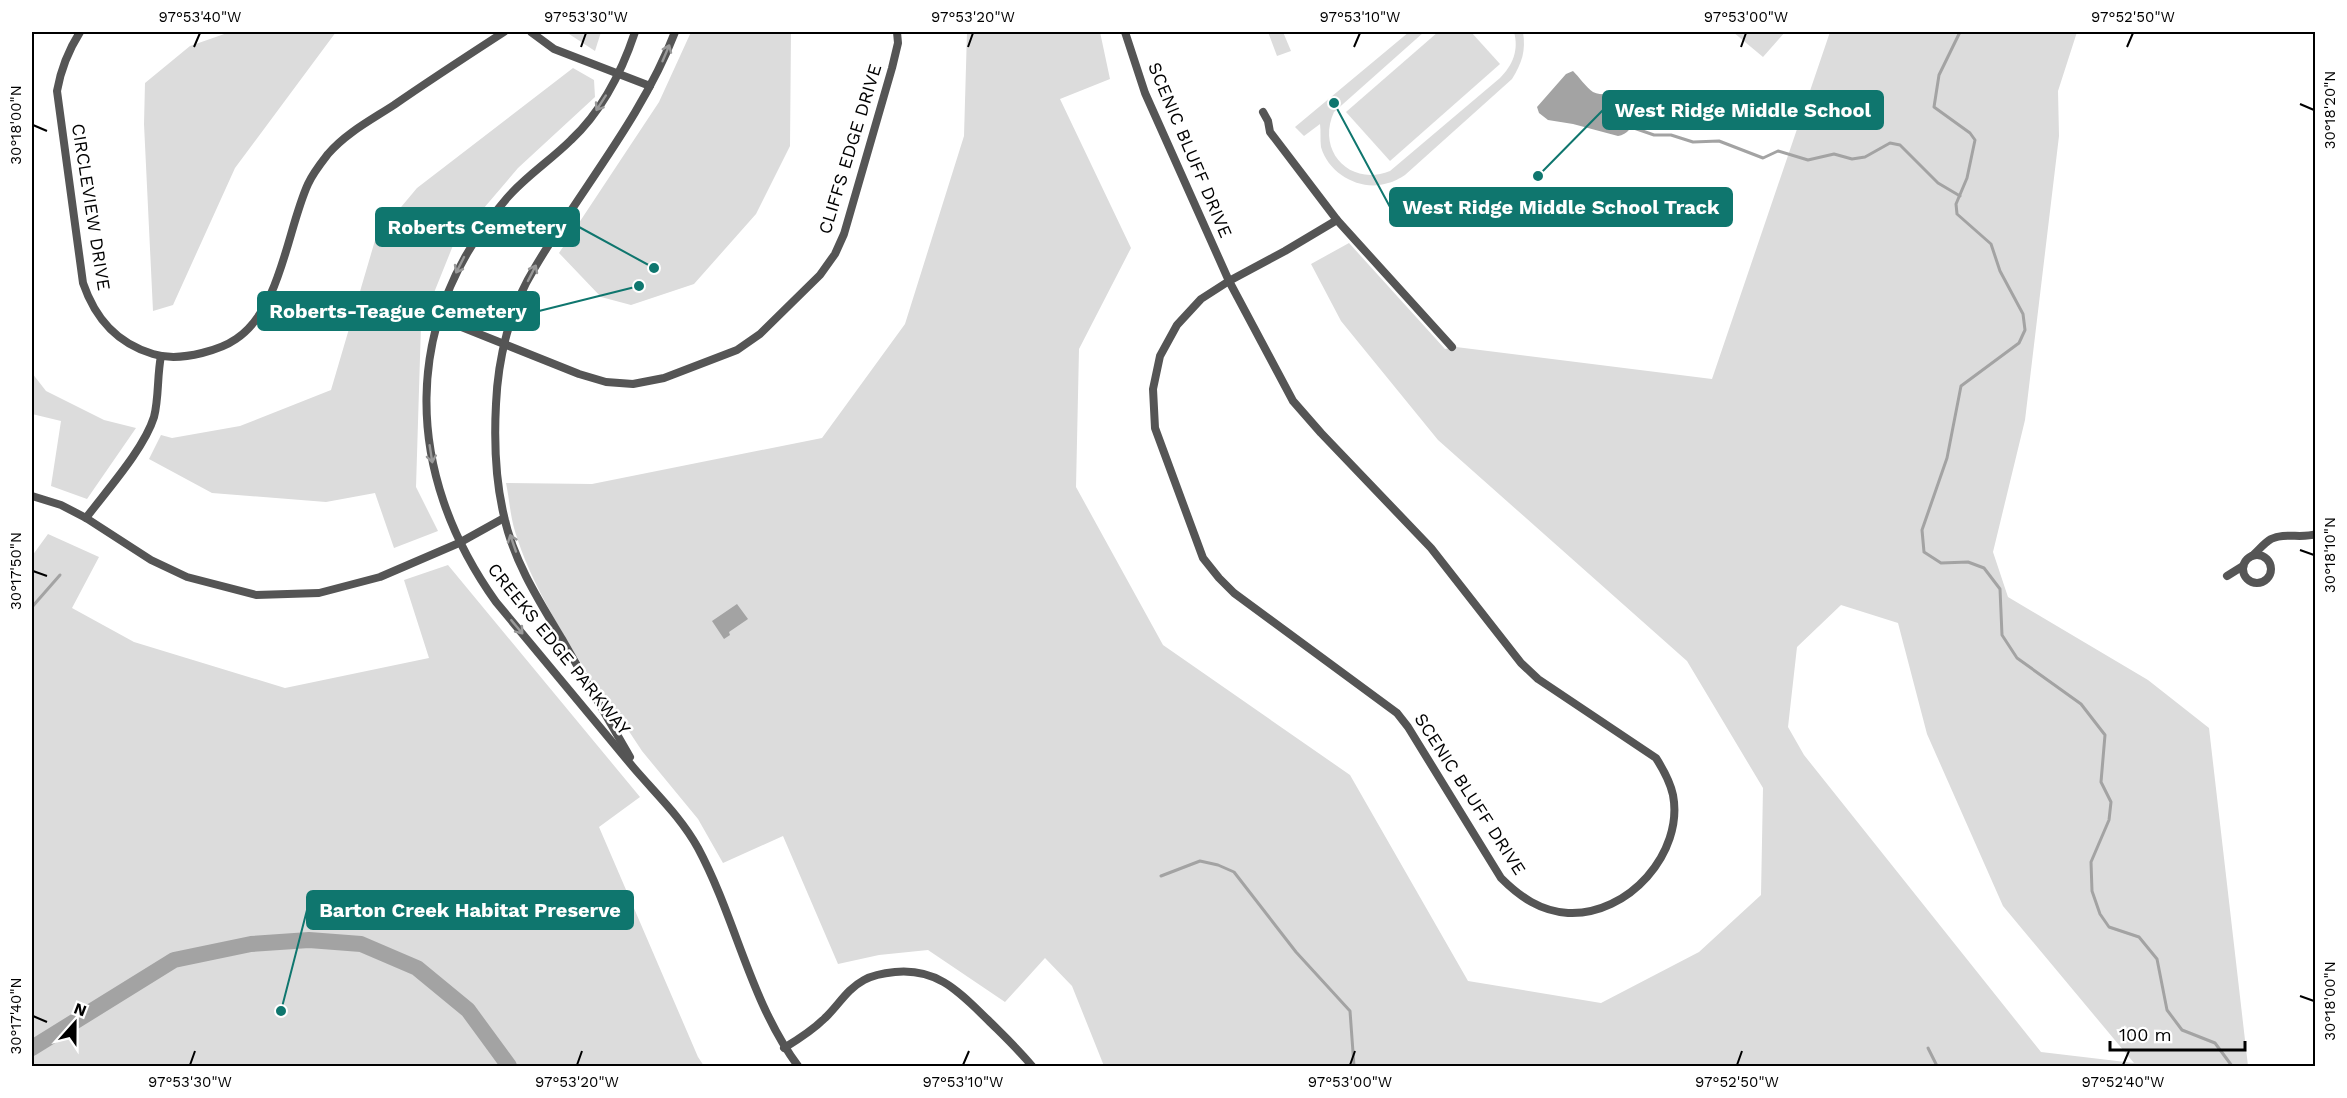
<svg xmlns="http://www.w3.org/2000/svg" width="2347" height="1098" viewBox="0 0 2347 1098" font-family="'Work Sans',sans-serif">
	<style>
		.green { fill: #dcdcdc; fill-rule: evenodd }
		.water { fill: #a3a3a3 }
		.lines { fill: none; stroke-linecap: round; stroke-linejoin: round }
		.stream { stroke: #a3a3a3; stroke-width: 3 }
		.river { stroke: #a3a3a3; stroke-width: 16 }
		.street { stroke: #555; stroke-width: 8 }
		.oneway { stroke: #999 }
		.ticks { fill: none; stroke: #000; stroke-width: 2 }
		.labels { text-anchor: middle; stroke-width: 5; stroke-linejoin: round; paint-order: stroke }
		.street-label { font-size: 18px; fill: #000; stroke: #fff }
		.leader { fill: none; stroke: #0f766e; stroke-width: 2 }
		.callout-dot { fill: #0f766e; stroke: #fff; stroke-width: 2 }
		.callout { fill: #0f766e; stroke: #0f766e; stroke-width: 2 }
		.callout-label { font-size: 20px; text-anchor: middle; font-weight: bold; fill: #fff }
		.neatline { fill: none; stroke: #000; stroke-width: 2 }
		.ticks-label { font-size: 15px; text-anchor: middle; fill: #000 }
	</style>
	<rect width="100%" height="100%" fill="#fff"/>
	<g class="green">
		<path d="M230 32H336L235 168 173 305 153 311 144 124 145 83 190 46Z"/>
		<path d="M566 32H601L595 51Z"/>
		<path d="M691 32H791L790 146 756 214 694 284 631 305 601 297 559 253 659 102Z"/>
		<path d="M967 32H1100L1110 79 1060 99 1131 248 1079 349 1076 487 1163 645 1350 775 1468 981 1601 1003 1699 952 1761 895 1763 788 1687 661 1438 440 1341 321 1311 264 1349 243 1445 349 1456 347 1712 379 1830 32H2077L2058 91 2059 136 2025 420 1993 552 2008 597 2148 680 2209 728 2248 1066H1104L1072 986 1045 958 1005 1002 928 950 879 955 838 964 783 836 723 863 698 819 642 751 601 689 598 691C567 639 531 587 514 528 510 513 509 497 506 483L592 484 822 438 905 324 964 136ZM1841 605 1898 623 1927 734 2003 906 2134 1063 2041 1052 1804 755 1788 727 1797 647Z"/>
		<path d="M1268 32H1283L1291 51 1277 56Z"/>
		<path d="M1409 32H1424L1334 112C1316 151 1350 187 1390 171L1500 78C1513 65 1519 50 1514 32H1523C1526 51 1522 63 1512 79L1405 175C1400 178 1394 182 1388 183 1362 192 1329 175 1321 147 1320 140 1321 131 1320 124L1304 136 1295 127Z"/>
		<path d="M1438 32H1471L1500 64 1390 161 1346 112Z"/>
		<path d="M1733 32H1785L1763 57Z"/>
		<path d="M573 68 594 80 595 97 518 168 454 243 421 325 416 487 438 531 394 548 375 493 326 502 212 493 149 459 161 435 172 438 240 426 331 390 376 237 417 188Z"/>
		<path d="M32 373 46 391 104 420 136 428 87 499 51 486 61 421 32 414Z"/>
		<path d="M48 534 99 557 72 608 134 642 285 688 429 658 404 580 448 565 640 797 599 827 698 1057 704 1066H32V556Z"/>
	</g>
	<g class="water">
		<path d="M1573 71C1579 77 1586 87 1593 92 1601 96 1613 93 1622 97 1641 105 1637 133 1618 136L1573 124 1548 120 1539 113 1537 107 1566 74Z"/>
		<path d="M737 604 748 619 729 632 730 635 724 639 712 621Z"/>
	</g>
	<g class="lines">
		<g class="stream">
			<path d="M1960 32 1939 75 1934 107 1970 133 1975 140 1967 178 1956 204 1957 214 1991 244 2000 271 2023 314 2025 330 2019 343 1961 386 1947 458 1922 530 1924 552 1941 563 1968 562 1984 568 2000 589 2002 635 2017 658 2081 704 2105 735 2101 782 2111 802 2109 820 2091 862 2092 891 2100 914 2109 927 2139 937 2157 959 2167 1010 2182 1030 2215 1043 2232 1066"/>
			<path d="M1631 127 1654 135H1671L1693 142 1719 141 1763 158 1778 151 1808 160 1834 154 1852 159 1865 157 1890 143 1900 145 1938 183 1960 196"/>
			<path d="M32 607 60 575"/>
			<path d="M1161 876 1200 861 1218 865 1234 872 1296 952 1350 1011 1354 1066"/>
			<path d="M1928 1048 1937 1066"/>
		</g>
		<path class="river" d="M32 1048 174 960 251 944 309 940 361 944 417 968 468 1010 509 1066"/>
		<g class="street">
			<path d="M80 32C68 51 61 68 57 91L83 283C95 318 116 343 153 354 169 359 186 357 202 353 214 350 226 346 236 339 281 309 287 230 308 184 313 173 321 163 328 154 346 133 371 120 394 105 430 80 467 56 504 32"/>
			<path d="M531 32 554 49 650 86"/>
			<path d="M635 32C622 71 601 112 571 140 551 160 526 176 507 198 400 321 403 472 496 602 542 657 588 712 633 767 656 794 681 817 698 848 736 919 750 1001 798 1066"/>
			<path d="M1125 32 1145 93 1229 281 1285 251 1337 220"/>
			<path d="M1263 112 1268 121 1270 132 1337 220 1452 347"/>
			<path d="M1229 281 1293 401 1321 433 1431 548 1521 663 1538 679 1656 758C1663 769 1670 781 1673 795 1684 853 1628 916 1568 913 1540 911 1520 897 1501 878L1408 727 1397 713 1234 593 1219 578 1203 558 1155 428 1153 389 1160 356 1177 325 1201 299Z"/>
			<path d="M439 318 579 374 606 382 633 384 664 378 737 350 760 334 820 275 835 254 844 234 892 68 898 43 897 32"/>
			<path d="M32 496 61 505 86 518 151 560 187 577 256 595 319 593 380 577 459 543 504 518"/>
			<path d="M86 518C107 490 144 449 154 417 159 398 157 376 161 356"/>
			<circle cx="2257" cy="569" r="14"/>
			<path d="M2252 556C2258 551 2264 543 2271 539 2285 532 2301 539 2316 534"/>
			<path d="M2227 576 2243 566"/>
			<path d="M630 757C607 717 584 678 562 639 539 601 513 560 504 516 495 479 494 442 496 404 498 358 510 308 534 269 580 190 642 118 675 32"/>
			<path d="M784 1048C799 1039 813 1030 825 1018 838 1006 847 989 864 980 873 975 885 973 895 972 938 968 959 992 988 1020 1003 1035 1018 1049 1032 1066"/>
		</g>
	</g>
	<defs><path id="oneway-shaft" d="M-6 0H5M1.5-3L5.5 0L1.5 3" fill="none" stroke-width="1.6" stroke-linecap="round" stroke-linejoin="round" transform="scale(1.5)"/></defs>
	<g class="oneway">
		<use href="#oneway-shaft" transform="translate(666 53) rotate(-67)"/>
		<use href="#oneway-shaft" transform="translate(601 103) rotate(123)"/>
		<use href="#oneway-shaft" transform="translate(460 265) rotate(117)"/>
		<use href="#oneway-shaft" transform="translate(532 273) rotate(-63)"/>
		<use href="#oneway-shaft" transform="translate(431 454) rotate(81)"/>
		<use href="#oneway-shaft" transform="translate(513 543) rotate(-109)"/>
		<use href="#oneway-shaft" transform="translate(517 627) rotate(50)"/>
	</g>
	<path class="ticks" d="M194 47 200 33M581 47 586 33M968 47 973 33M1354 47 1360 33M1741 47 1746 33M2127 47 2133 33M2300 104 2314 110M33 125 47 131M2300 550 2314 555M33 571 47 576M2300 996 2314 1001M33 1016 47 1022M190 1065 195 1051M577 1065 582 1051M963 1065 969 1051M1350 1065 1355 1051M1737 1065 1742 1051M2123 1065 2129 1051"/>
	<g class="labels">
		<g class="street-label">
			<text transform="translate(850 149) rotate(-73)" y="6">CLIFFS EDGE DRIVE</text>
			<text transform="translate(1190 150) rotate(67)" y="6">SCENIC BLUFF DRIVE</text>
			<text transform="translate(91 207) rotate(81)" y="6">CIRCLEVIEW DRIVE</text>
			<text transform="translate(559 649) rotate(51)" y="6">CREEKS EDGE PARKWAY</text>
			<text transform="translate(1470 794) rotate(57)" y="6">SCENIC BLUFF DRIVE</text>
		</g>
	</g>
	<path class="leader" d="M1538 176L1603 110M1334 103L1390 207M654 268L579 227M639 286L539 311M281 1011L307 910"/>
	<g class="callout-dot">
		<circle cx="1538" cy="176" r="6"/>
		<circle cx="1334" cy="103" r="6"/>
		<circle cx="654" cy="268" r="6"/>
		<circle cx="639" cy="286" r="6"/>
		<circle cx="281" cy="1011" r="6"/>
	</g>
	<g class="callout">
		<rect x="1603" y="91" width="280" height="38" rx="6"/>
		<rect x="1390" y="188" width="342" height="38" rx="6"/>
		<rect x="376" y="208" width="203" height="38" rx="6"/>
		<rect x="258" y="292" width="281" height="38" rx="6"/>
		<rect x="307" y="891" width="326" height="38" rx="6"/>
	</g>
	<g class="callout-label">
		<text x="1743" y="117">West Ridge Middle School</text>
		<text x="1561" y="214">West Ridge Middle School Track</text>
		<text x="477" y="234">Roberts Cemetery</text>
		<text x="398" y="318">Roberts-Teague Cemetery</text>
		<text x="470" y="917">Barton Creek Habitat Preserve</text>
	</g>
	<rect width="2347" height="1098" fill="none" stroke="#ffffff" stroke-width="66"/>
	<g transform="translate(75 1023) rotate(21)" stroke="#ffffff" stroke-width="4.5" paint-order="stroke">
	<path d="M0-4.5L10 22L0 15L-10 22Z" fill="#000000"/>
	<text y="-9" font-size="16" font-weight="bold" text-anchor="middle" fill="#000000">N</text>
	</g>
	<path d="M2110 1041v9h135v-9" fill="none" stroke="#000000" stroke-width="3"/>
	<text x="2119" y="1041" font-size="18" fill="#000000" stroke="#ffffff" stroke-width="4.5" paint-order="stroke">100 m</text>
	<rect x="33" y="33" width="2281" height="1032" class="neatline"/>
	<g class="ticks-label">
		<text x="200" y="22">97°53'40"W</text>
		<text x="586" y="22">97°53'30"W</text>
		<text x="973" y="22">97°53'20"W</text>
		<text x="1360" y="22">97°53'10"W</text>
		<text x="1746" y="22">97°53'00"W</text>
		<text x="2133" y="22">97°52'50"W</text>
		<text transform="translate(2330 110) rotate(-90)" y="5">30°18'20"N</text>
		<text transform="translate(16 125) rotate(-90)" y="5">30°18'00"N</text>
		<text transform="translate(2330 555) rotate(-90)" y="5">30°18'10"N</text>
		<text transform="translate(16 571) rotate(-90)" y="5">30°17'50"N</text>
		<text transform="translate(2330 1001) rotate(-90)" y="5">30°18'00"N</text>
		<text transform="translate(16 1016) rotate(-90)" y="5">30°17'40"N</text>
		<text x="190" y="1087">97°53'30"W</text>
		<text x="577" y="1087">97°53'20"W</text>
		<text x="963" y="1087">97°53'10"W</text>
		<text x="1350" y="1087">97°53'00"W</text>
		<text x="1737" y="1087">97°52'50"W</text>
		<text x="2123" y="1087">97°52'40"W</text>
	</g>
</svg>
